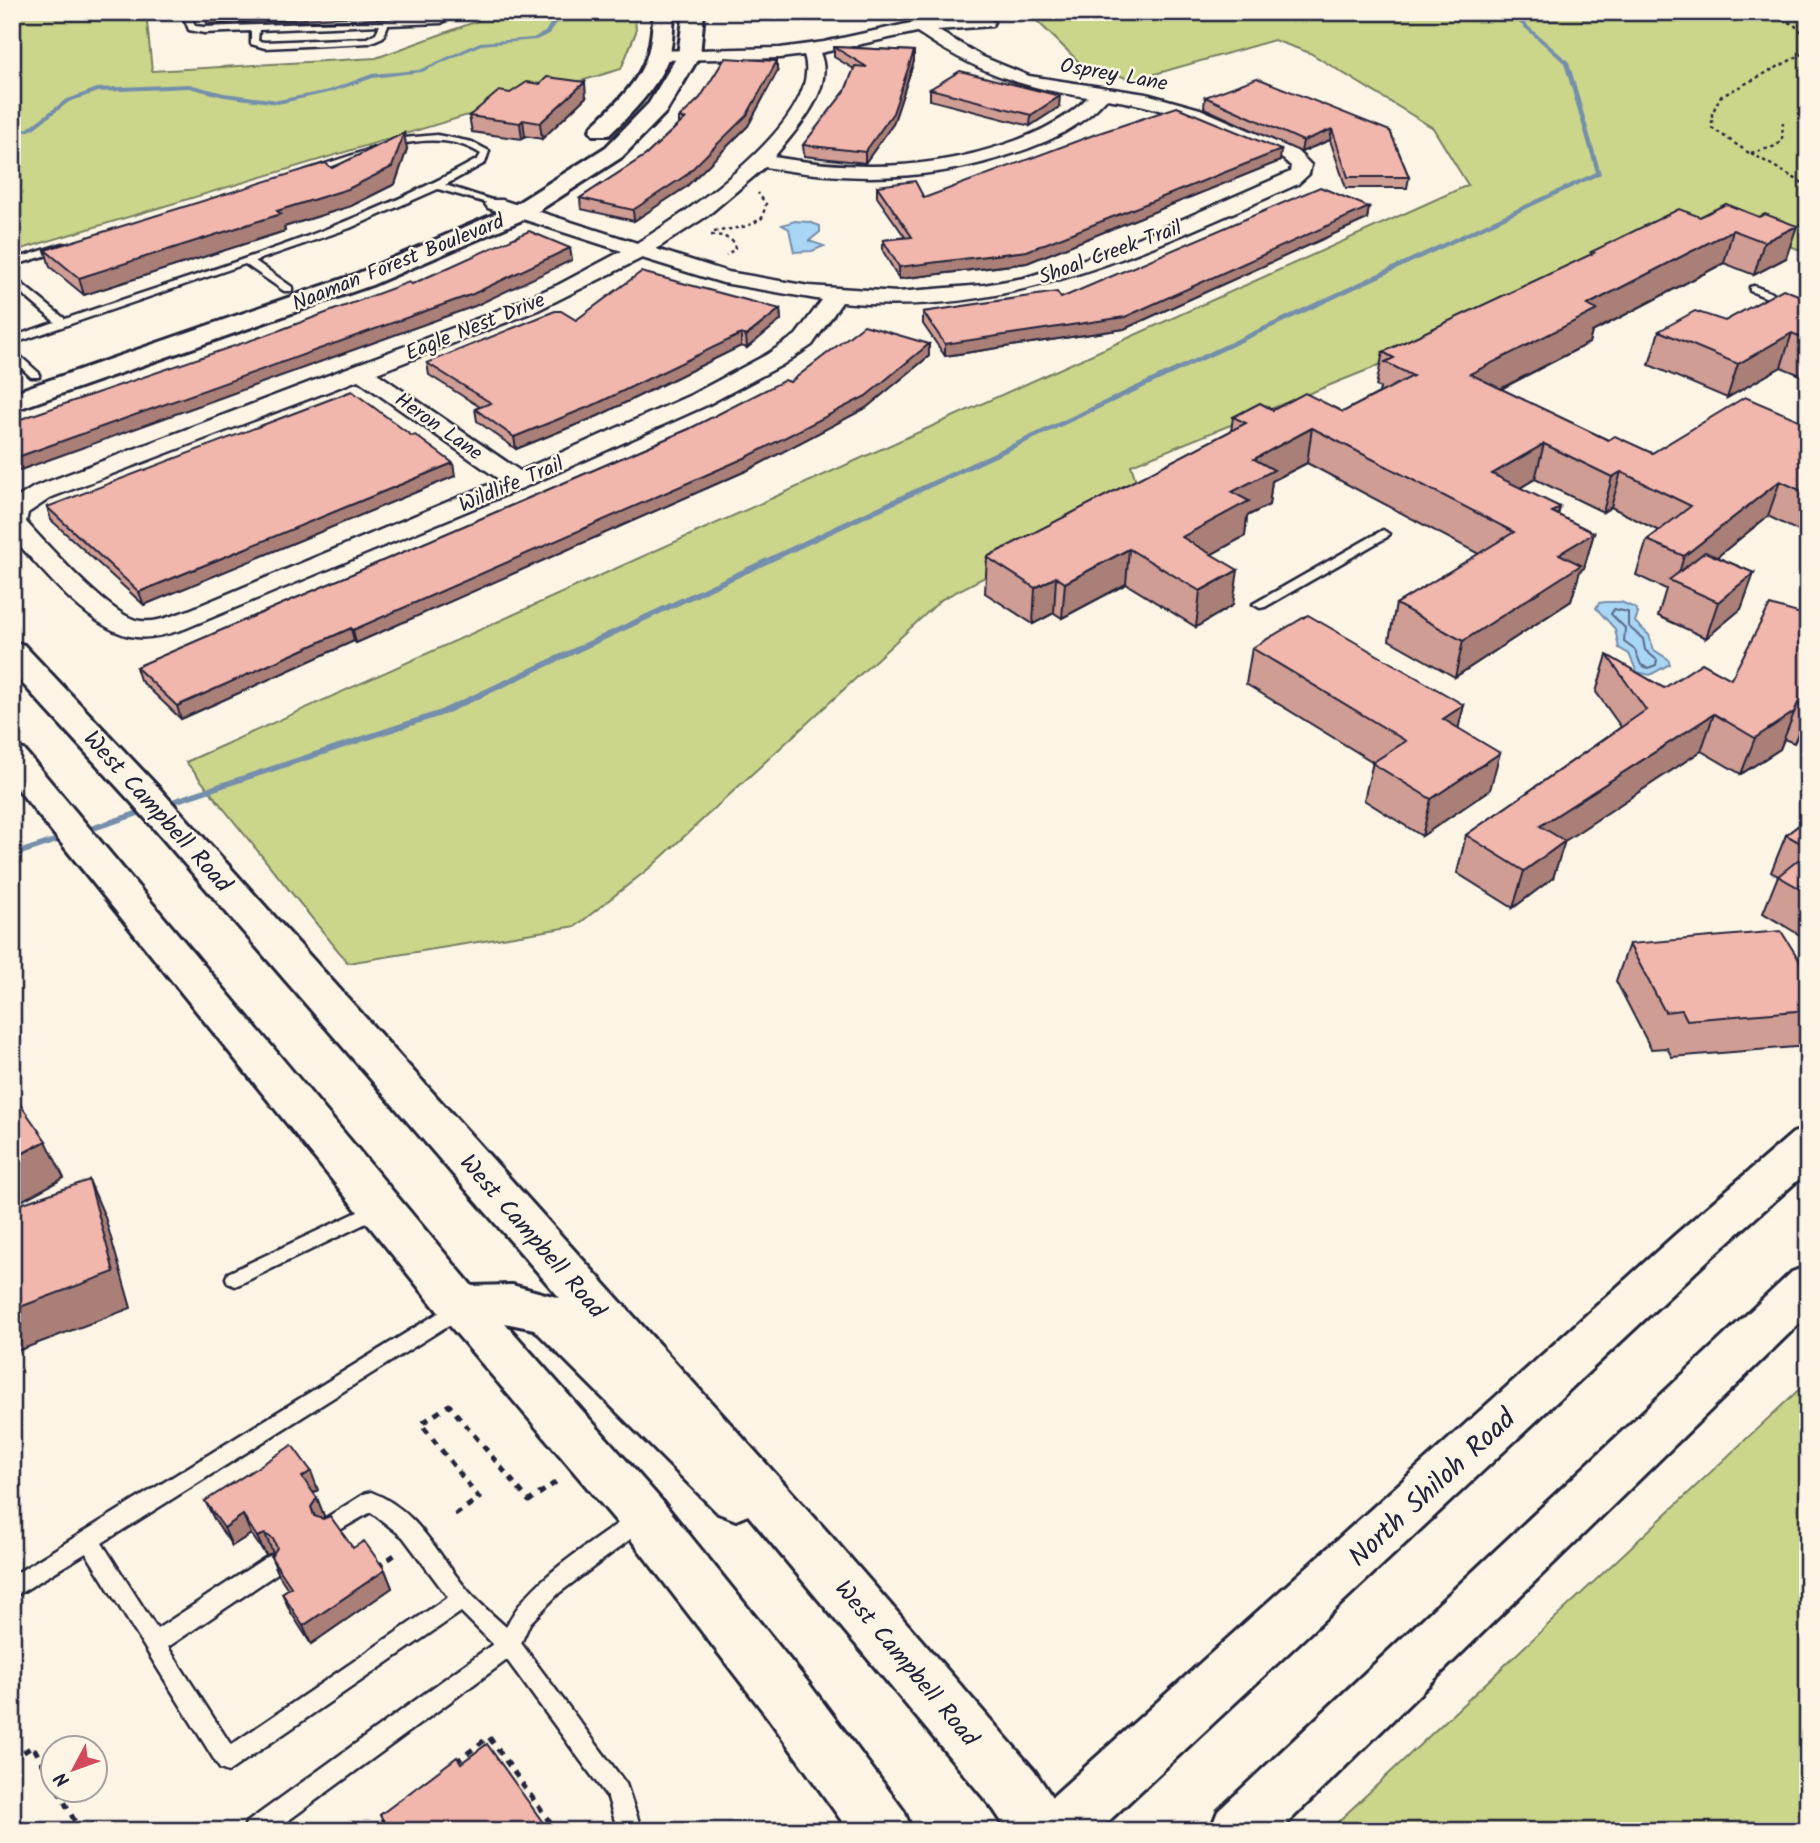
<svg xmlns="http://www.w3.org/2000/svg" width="1820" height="1843" viewBox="0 0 1820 1843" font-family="Kalam,sans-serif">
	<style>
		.green { fill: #cbd68a; stroke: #767c62; stroke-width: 2 }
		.water { fill: #aad6f6; stroke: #748eab; stroke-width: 2 }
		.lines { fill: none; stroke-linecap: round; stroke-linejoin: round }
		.shore { stroke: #586a86; stroke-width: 2 }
		.stream { fill: #748eab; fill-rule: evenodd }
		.service-casing { stroke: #22223b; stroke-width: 5 }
		.minor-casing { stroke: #22223b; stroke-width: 5 }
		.tertiary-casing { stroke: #22223b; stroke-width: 6 }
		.secondary-casing { stroke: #22223b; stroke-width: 6 }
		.path-far1 { stroke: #22223b; stroke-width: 2.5; stroke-dasharray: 3.5 3.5; stroke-linecap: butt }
		.path { stroke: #22223b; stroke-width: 5; stroke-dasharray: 7 7; stroke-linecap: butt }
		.service { fill: #fcf5e5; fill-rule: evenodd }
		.minor { fill: #fcf5e5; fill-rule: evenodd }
		.tertiary { fill: #fcf5e5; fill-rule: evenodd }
		.secondary { fill: #fcf5e5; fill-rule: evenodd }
		.wall { fill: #cf9d94; stroke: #22223b; stroke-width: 2 }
		.shaded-wall { fill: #a97f78; stroke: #22223b; stroke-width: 2 }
		.building { fill: #f1b6ac; stroke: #22223b; stroke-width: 2 }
		.labels { text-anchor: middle; stroke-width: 5; stroke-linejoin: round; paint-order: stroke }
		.far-street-label { font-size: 21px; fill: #22223b; stroke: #fcf5e5 }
		.street-label { font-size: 24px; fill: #22223b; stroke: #fcf5e5 }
		.near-street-label { font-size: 28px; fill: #22223b; stroke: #fcf5e5 }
	</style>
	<rect width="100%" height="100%" fill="#fcf5e5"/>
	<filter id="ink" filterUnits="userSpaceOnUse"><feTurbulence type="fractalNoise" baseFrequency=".0143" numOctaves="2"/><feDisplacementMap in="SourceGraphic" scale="14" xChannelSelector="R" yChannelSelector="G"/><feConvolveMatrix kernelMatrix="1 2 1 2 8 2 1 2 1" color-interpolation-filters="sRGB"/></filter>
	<g filter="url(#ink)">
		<g class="green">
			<path d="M12 12H146L152 71 376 58 502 12H635L636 32 621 69 12 252Z"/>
			<path d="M1028 12H1808V253L1739 226H1691L1370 369 1131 465 1141 497 942 599 652 866 576 926 348 963 186 762 1468 185 1433 128 1310 53 1274 40 1134 80 1082 65Z"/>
			<path d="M1808 1381V1831H1328Z"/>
		</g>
		<g class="water">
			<path d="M795 221 809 222 820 226V232L809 241 824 246 812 251 794 252 789 229 782 225Z"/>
			<path d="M1606 602H1621L1635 608 1638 613 1635 622 1649 635 1654 650 1668 659 1670 664 1650 675 1637 672 1629 654 1619 648 1615 629 1596 608 1599 603Z"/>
		</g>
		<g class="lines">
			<path class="shore" d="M1614 609 1628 612V626L1643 639 1645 650 1657 660 1656 665 1648 668 1641 665 1635 650 1624 642 1625 628 1611 614Z"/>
			<g class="stream">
				<path d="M593 12 599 13 555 24 549 34 536 40 481 45 422 72 373 78 332 92 278 104 224 97 189 88 98 92 69 102 32 130 12 136V132L28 128 65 100 97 88 189 84 224 93 278 100 329 90 372 74 419 70 480 42 533 38 545 32 551 22Z"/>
				<path d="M1507 12H1512L1569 62 1601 174 444 715 12 858V852L438 711 1596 172 1564 63Z"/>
			</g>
			<g class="service-casing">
				<g id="service">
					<path d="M188 12H196L193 20 195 26 204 27 439 18 449 12H460L441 23 388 25 383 37 369 43 265 48 251 44V31L204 33 189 30 185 20ZM380 25 376 33 367 38 265 42 258 41 259 30Z"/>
					<path d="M437 135 472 142 489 151 485 163 445 185 498 202V206L438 189 350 228 255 261 292 287V291H284L245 264 12 344V337L55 322 12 285V276L65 319C204 271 349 231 478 159L481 154C430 121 363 157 312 173L304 171 404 138Z"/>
					<path d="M63 244 67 245V249L12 266V260Z"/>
					<path d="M1754 286 1808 307V314L1750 291V287Z"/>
					<path d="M12 349 39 373V377H31L12 359Z"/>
					<path d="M1383 530 1389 534 1387 537 1265 607 1260 608 1253 604Z"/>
					<path d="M379 1202 385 1204 388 1209 385 1214 242 1283 235 1286 228 1283 226 1278 228 1273Z"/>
					<path d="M461 1299 468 1301 470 1307 468 1313 102 1543 157 1629 265 1558 272 1555 279 1558 283 1565 279 1572 168 1647 231 1745 448 1597 403 1537 371 1512 331 1535 324 1533 321 1526 324 1519 364 1494 371 1492C419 1510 438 1557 470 1593 481 1605 494 1616 506 1627 528 1579 593 1543 635 1511L642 1509 649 1511 652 1518 649 1525 559 1593 530 1623 521 1643 626 1784 642 1831H618L608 1798 507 1660 274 1831H243L246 1823 493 1644 461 1612 228 1772 220 1769 86 1553 12 1598V1576Z"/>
				</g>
			</g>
			<g class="minor-casing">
				<path id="minor" d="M986 17 994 22 992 26 937 30 983 57 1029 76 1146 94 1200 109 1297 151 1311 165 1309 174 1298 184C1147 250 1012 319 842 302L812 345 782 365 707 405 527 486 184 629C169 634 152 639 136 637 91 632 42 569 12 537V501L34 487 487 315 558 285 622 251 488 208 485 204 488 200H502L637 243C684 215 826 119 804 55L780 58 658 60 652 59 649 55 652 51 780 48 824 42 920 21ZM917 32C973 70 1020 88 1088 97 1066 120 1036 134 1006 144 929 170 854 171 774 157 795 131 836 89 820 53ZM1106 99C1172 107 1223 133 1283 159L1291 166 1290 172 1174 223 1091 257 1024 278 984 285 897 292 809 286 728 272 656 249 707 216 765 167C851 182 931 182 1015 153 1049 142 1081 127 1106 99ZM642 258 723 283 822 300 796 335 766 355 691 395 520 471 377 373 538 310ZM358 380 500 480 189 610C174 615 157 623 141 621 112 619 47 544 26 522L28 513 52 497Z"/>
			</g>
			<g class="tertiary-casing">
				<g id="tertiary">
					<path d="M654 12H674C673 27 673 42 669 56 658 87 632 113 609 135H593L590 130 593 125C614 105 638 84 647 56 652 42 652 27 654 12Z"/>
					<path d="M684 12H704L700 55 666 112 622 157 529 217 372 285 12 411V393L354 275 511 207 606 147 649 103 678 55Z"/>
				</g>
			</g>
			<g class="secondary-casing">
				<g id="secondary">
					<path d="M12 642 24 645 158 787 832 1537 1034 1770 1052 1797 1675 1235 1793 1133 1808 1128V1171L1707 1261 1098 1831H1008L994 1810 748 1515 736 1520 718 1513 534 1329 505 1323 662 1501 807 1681 904 1811 912 1831H849L769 1719 626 1533 445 1320 12 782V747L24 750 472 1286 512 1285 560 1298 132 803 12 672Z"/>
					<path d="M1808 1266V1315L1279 1831H1210L1218 1811 1792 1272Z"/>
				</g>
			</g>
			<g class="path-far1">
				<path d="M1738 12 1766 16"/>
				<path d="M1762 12 1793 24 1808 37"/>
				<path d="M1749 153 1712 128V114L1720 97 1808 51"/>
				<path d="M1751 153 1808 186"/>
				<path d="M1751 153 1776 146 1782 140 1783 122"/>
				<path d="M714 232 748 226 762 218 766 204 758 193"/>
				<path d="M711 235 723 236 734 242 735 249 726 255"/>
			</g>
			<g class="path">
				<path d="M455 1515 479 1498 421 1424 449 1405 529 1501 556 1482"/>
				<path d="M377 1567 396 1554"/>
				<path d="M12 1760 33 1746 52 1781"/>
				<path d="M456 1762 489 1737 556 1831"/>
				<path d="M58 1790 80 1831"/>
			</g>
			<use href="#service" class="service"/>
			<use href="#minor" class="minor"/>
			<use href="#tertiary" class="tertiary"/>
			<use href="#secondary" class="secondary"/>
		</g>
		<g class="wall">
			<path d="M205 12H441L207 24Z"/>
			<path d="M834 47 914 51V61L893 124 865 163 804 156 803 145 845 91 854 69 834 57Z"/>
			<path d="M777 72 748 126 686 187 634 221 581 209 580 198 646 155 679 124V118Z"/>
			<path d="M930 89 1059 107 1030 126 930 100Z"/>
			<path d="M510 93 586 97 542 139 525 136 522 139 472 132 469 116Z"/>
			<path d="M1205 97 1390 131 1409 177 1407 188H1346L1330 140 1301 152 1204 108Z"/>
			<path d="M407 149 395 184 351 206 284 227 285 231 84 295 50 267 45 250 332 168Z"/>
			<path d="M1280 161 1027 263 899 279 883 251V240L905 237 877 197V186L924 198Z"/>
			<path d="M1726 204 1786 258 1754 275 1724 263 1592 332 1589 343 1501 389 1608 440 1652 453 1808 424V536L1768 516 1717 557 1754 573 1741 609 1706 638 1658 616 1666 589 1636 575 1647 540 1659 531 1611 507 1603 512 1535 479 1520 488 1560 507 1558 515 1594 533 1584 568 1580 571 1571 601 1455 677 1389 640 1396 604 1479 554 1307 463 1272 481 1269 505 1247 516 1245 536 1212 554 1233 605 1196 627 1126 584 1062 618 1054 613 1033 624 985 593 987 557 1231 431 1233 417 1273 410 1343 412 1379 393 1380 388 1376 386 1383 352 1591 255V252L1700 217Z"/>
			<path d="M1369 207 1367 219 1124 329 945 356 923 324V312L1061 298Z"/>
			<path d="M1808 299V378L1781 367 1727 398 1649 365 1659 331 1725 321Z"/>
			<path d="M780 309 781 320 747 348 741 346 598 416 516 449 477 421 475 409 480 407 429 375 427 363 576 320Z"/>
			<path d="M929 344V356L866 408 748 470 356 643 354 641 181 719 140 680 136 667 689 429 790 382Z"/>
			<path d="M455 476 144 605 51 520 47 507Z"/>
			<path d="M1808 616V713L1794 743 1784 739 1780 749 1741 774 1701 751 1564 841 1553 878 1513 908 1457 873 1466 835 1621 727 1596 692 1607 655 1664 688 1731 679Z"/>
			<path d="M1252 648 1464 705 1458 728 1490 790 1422 836 1364 800 1373 762 1246 684Z"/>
			<path d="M1808 818V940L1763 913 1778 876 1771 872 1786 835Z"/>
			<path d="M1629 944 1808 974V1046L1672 1057 1667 1048 1651 1049 1616 981Z"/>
			<path d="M318 1490 313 1493 317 1498 324 1516 322 1519 353 1548 385 1570 392 1588 311 1644 290 1611 282 1593 288 1589 279 1575 271 1557 274 1553 266 1555 251 1534 232 1546 214 1519 205 1501Z"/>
			<path d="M461 1763 549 1831H387L380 1815Z"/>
		</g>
		<g class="shaded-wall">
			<path d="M914 51V61L893 124 865 163V152Z"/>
			<path d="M777 61V72L748 126 686 187 634 221 633 210Z"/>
			<path d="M585 82 586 97 542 139 540 123Z"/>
			<path d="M1060 96 1059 107 1030 126 1031 115Z"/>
			<path d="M523 120 525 136 522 139 520 123Z"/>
			<path d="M1332 129 1330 140 1301 152 1303 141Z"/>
			<path d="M404 133 407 149 395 184 351 206 284 227 285 231 84 295 79 278 277 211Z"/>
			<path d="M1281 150 1280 161 1027 263 899 279V267Z"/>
			<path d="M1369 207 1367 219 1124 329 945 356V344Z"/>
			<path d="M1797 226 1786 258 1754 275 1764 242Z"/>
			<path d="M1733 230 1724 263 1592 332 1589 343 1463 408 1470 374 1587 305Z"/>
			<path d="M570 248 572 260 475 306 12 473V459Z"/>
			<path d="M780 309 781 320 747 348 746 336Z"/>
			<path d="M1792 333 1781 367 1727 398 1738 364Z"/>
			<path d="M741 334V346L598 416 516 449 514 437Z"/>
			<path d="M929 344V356L866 408 748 470 356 643 353 630Z"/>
			<path d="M1312 428 1307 463 1272 481 1269 505 1247 516 1245 536 1178 573 1182 537 1232 492 1254 459Z"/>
			<path d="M1544 444 1535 479 1484 509 1492 474Z"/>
			<path d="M453 463 455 476 144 605 139 592Z"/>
			<path d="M1621 472 1611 507 1603 512 1612 477Z"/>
			<path d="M1780 481 1768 516 1682 585 1676 583 1684 556Z"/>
			<path d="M1560 507 1551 543 1552 512Z"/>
			<path d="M1594 533 1584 568 1580 571 1571 601 1455 677 1463 641 1559 554Z"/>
			<path d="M1129 549 1126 584 1062 618 1065 583Z"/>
			<path d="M1238 570 1233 605 1196 627 1200 591Z"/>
			<path d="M1754 573 1741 609 1706 638 1718 602Z"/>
			<path d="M1056 577 1054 613 1033 624 1035 588Z"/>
			<path d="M351 628 354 641 181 719 177 706Z"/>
			<path d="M1798 703 1780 749 1741 774 1755 738Z"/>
			<path d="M1464 705 1455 742 1443 719Z"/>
			<path d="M1808 708V713L1794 743Z"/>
			<path d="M1714 714 1701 751 1530 864 1540 826Z"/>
			<path d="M1500 753 1490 790 1422 836 1431 799Z"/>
			<path d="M1565 841 1553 878 1513 908 1524 871Z"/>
			<path d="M46 1141 64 1178 12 1206V1159Z"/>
			<path d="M89 1180 105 1217 131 1308 12 1353V1310Z"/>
			<path d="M311 1471 318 1490 310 1495 302 1477Z"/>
			<path d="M317 1498 324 1516 319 1525 322 1534 311 1507Z"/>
			<path d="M243 1515 251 1534 232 1546 224 1528Z"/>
			<path d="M265 1534 273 1553 266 1555 257 1537Z"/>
			<path d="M385 1570 392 1588 311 1644 303 1626Z"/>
		</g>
		<g class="building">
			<path d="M834 47 914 51 893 113 865 152 803 145 845 91 855 66 867 67Z"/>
			<path d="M725 58 777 61 747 115 685 176 633 210 580 198 646 155 685 119 679 118 700 98Z"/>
			<path d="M960 71 1060 96 1031 115 930 89Z"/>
			<path d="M547 77 585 82 540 123 523 120 520 123 469 116 499 91 510 93 527 82 540 84Z"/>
			<path d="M1257 78 1390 131 1409 177H1348L1332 129 1303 141 1205 97Z"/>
			<path d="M1177 107 1281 150 1027 251 899 267 883 240 912 237 877 186 915 181 924 198 1096 134Z"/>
			<path d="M404 133 392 167 348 189 277 211 281 214 79 278 45 250 325 163 332 168Z"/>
			<path d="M1320 187 1369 207 1125 317 945 344 923 312 1057 292 1061 298Z"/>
			<path d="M1726 204 1759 217 1765 214 1797 226 1764 242 1733 230 1587 305 1597 310 1470 374 1608 440 1615 436 1652 453 1745 397 1808 424V494L1780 481 1684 556 1647 540 1691 506 1621 472 1612 477 1544 444 1492 474 1560 507 1552 512 1594 533 1559 554 1581 565 1463 641 1396 604 1514 532 1312 428 1254 459 1274 470 1232 492 1249 501 1182 537 1238 570 1200 591 1129 549 1065 583 1056 577 1035 588 987 557 1246 423 1233 417 1260 403 1273 410 1305 393 1343 412 1413 376 1385 362 1394 358 1383 352 1594 253 1591 252 1679 209 1700 217Z"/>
			<path d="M529 231 570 248 473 294 12 459V422L272 333 409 282 412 284Z"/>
			<path d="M641 272 780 309 746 336 741 334 596 404 514 437 475 409 491 403 427 363 555 311H561L576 320Z"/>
			<path d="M1783 289 1808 299V340L1792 333 1738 364 1659 331 1695 311 1725 321Z"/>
			<path d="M864 325 929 344 866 396 747 457 353 630 351 628 177 706 136 667 689 429 785 380 790 382Z"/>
			<path d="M352 391 412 436 415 435 453 463 139 592 47 507Z"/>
			<path d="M1705 552 1754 573 1718 602 1669 580Z"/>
			<path d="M1770 605 1808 616V706L1798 703 1794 712 1755 738 1714 714 1540 826 1565 841 1524 871 1466 835 1646 710 1607 655 1664 688 1702 663 1731 679Z"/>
			<path d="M1308 615 1464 705 1443 719 1500 753 1431 799 1372 763 1406 741 1252 648Z"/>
			<path d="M1808 818V847L1786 835Z"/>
			<path d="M1808 852V893L1778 876Z"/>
			<path d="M1781 931 1808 974V1010L1687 1020 1682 1010 1665 1012 1629 944Z"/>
			<path d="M15 1097 46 1141 12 1159V1099Z"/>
			<path d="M89 1180 114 1272 12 1310V1207Z"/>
			<path d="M292 1445 311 1471 302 1477 317 1498 311 1507 314 1516 323 1519 330 1516 353 1548 364 1541 385 1570 303 1626 282 1593 291 1587 271 1557 277 1548 273 1539 265 1534 257 1537 243 1515 224 1528 205 1501Z"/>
			<path d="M487 1744 549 1831H390L380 1815 457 1757 461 1763Z"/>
		</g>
	</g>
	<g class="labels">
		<g class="far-street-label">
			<text transform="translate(1114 74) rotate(10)" y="7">Osprey Lane</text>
			<text transform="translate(1110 252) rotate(-20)" y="7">Shoal Creek Trail</text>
			<text transform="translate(398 262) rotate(-22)" y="7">Naaman Forest Boulevard</text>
			<text transform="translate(475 326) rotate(-22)" y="7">Eagle Nest Drive</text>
			<text transform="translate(439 426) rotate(35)" y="7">Heron Lane</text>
			<text transform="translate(511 484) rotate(-23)" y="7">Wildlife Trail</text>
		</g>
		<g class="street-label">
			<text transform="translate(158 811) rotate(48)" y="8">West Campbell Road</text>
			<text transform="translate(533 1236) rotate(49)" y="8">West Campbell Road</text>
			<text transform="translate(907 1663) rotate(50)" y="8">West Campbell Road</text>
		</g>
		<g class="near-street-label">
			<text transform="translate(1431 1487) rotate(-43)" y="10">North Shiloh Road</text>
		</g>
	</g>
	<rect width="1820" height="1843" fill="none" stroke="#fcf5e5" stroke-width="42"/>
	<rect x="21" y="21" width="1778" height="1801" fill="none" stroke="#22223b" stroke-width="2.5" filter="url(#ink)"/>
	<g transform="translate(74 1769) rotate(229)"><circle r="33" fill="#fcf5e5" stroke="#a5a1a1" stroke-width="2"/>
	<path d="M0-5L12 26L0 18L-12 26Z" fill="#d1495b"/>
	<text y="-10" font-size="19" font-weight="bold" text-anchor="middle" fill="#22223b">N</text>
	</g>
</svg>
